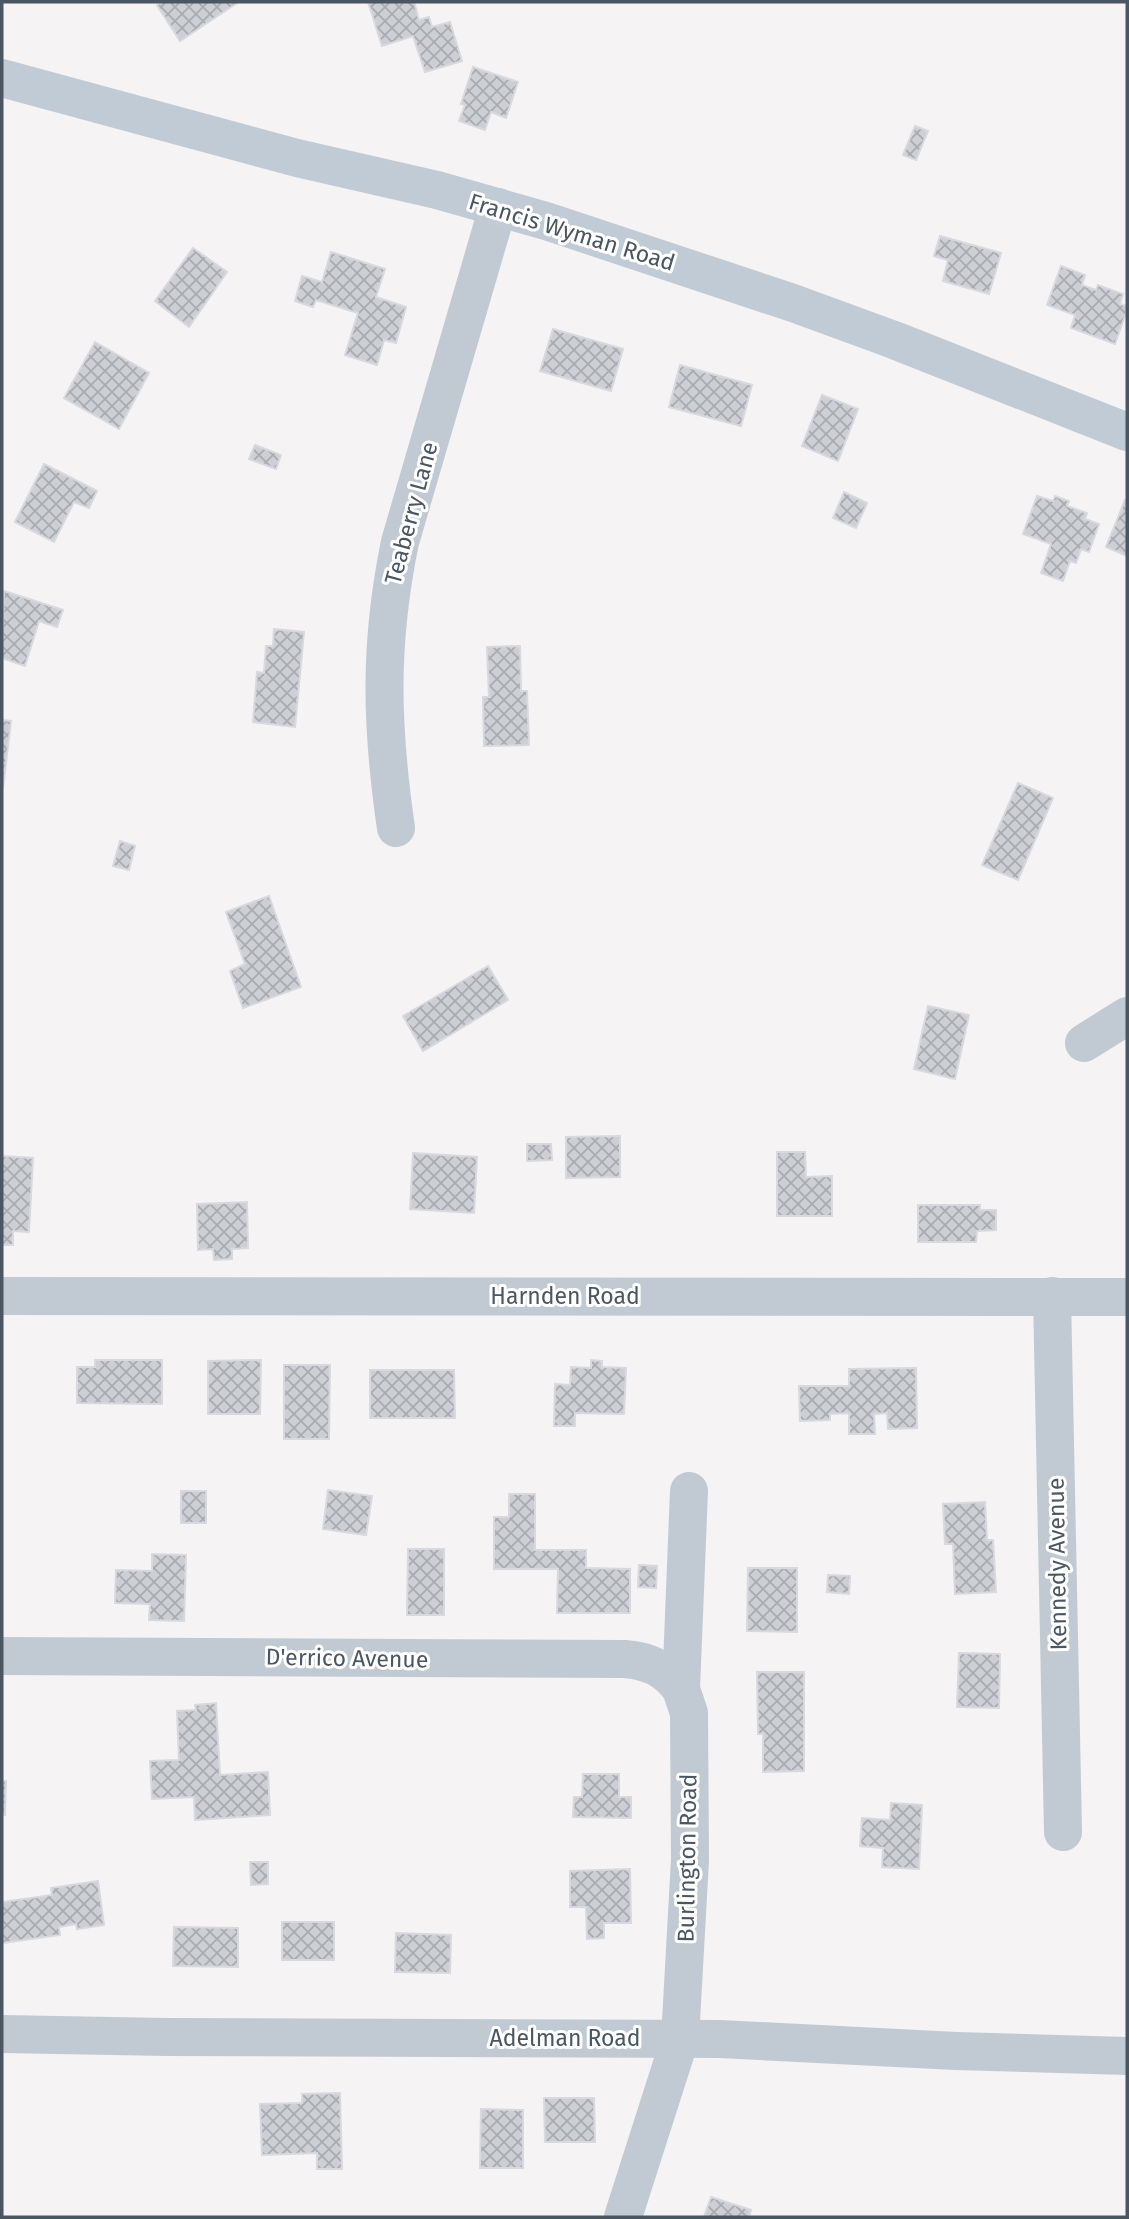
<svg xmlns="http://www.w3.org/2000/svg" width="1129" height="2219" viewBox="0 0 1129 2219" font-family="'Fira Sans',sans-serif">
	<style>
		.building { fill: url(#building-cross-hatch); stroke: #d7d9de; stroke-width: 2 }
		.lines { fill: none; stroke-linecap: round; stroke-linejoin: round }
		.street { stroke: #c1cad2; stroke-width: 38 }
		.secondary { stroke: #c1cbd6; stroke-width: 38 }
		.labels { text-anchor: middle; stroke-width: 6; stroke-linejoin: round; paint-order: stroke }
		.street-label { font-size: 23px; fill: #4a5661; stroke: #fff }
	</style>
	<defs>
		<pattern id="building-cross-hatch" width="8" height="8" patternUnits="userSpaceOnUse" patternTransform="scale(1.75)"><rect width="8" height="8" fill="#cdcfd5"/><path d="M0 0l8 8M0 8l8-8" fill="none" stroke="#a8abb0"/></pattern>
	</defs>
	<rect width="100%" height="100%" fill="#f5f3f3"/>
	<g class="building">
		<path d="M162 2H237V3L180 41 157 5Z"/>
		<path d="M368 2H414L419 20 429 17 432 27 450 22 462 61 425 72 413 36 382 46Z"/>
		<path d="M473 67 518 82 506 118 491 112 485 130 459 121 465 105 461 104Z"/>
		<path d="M915 126 928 131 916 160 903 155Z"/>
		<path d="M940 236 1001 253 989 294 943 281 948 260 934 256Z"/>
		<path d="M193 248 227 272 189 327 155 301Z"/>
		<path d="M331 252 385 269 376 297 406 307 396 343 384 340 377 365 345 355 358 313 316 300 313 307 295 301 302 276 322 282Z"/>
		<path d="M1061 266 1085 275 1082 285 1096 290 1098 285 1123 294 1120 304 1127 306V310L1115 344 1071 328 1075 315 1047 305Z"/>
		<path d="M553 329 623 349 611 391 540 371Z"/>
		<path d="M95 342 149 373 119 429 64 398Z"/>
		<path d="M680 365 752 385 741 426 669 407Z"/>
		<path d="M822 395 858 409 838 461 802 446Z"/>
		<path d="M255 445 281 455 276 469 249 459Z"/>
		<path d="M44 464 97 491 89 508 74 502 54 542 15 522Z"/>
		<path d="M844 492 867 503 856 528 833 518Z"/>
		<path d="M1037 496 1053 501 1055 496 1069 501 1067 506 1087 513 1085 519 1099 524 1089 552 1081 549 1076 563 1070 561 1063 581 1041 573 1051 544 1023 534Z"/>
		<path d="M1125 500 1127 501V556L1106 547Z"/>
		<path d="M4 591 63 610 57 627 39 621 25 666 2 658Z"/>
		<path d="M274 629 304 632 295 727 253 722 257 672 264 673 266 646H273Z"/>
		<path d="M520 646 521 691H527L529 745 484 746 483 697H489L487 647Z"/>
		<path d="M2 720 11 721 3 788H2Z"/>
		<path d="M1018 783 1053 798 1018 880 982 865Z"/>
		<path d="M120 841 135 846 129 870 113 866Z"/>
		<path d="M269 896 301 987 243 1008 230 971 245 964 226 912Z"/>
		<path d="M488 966 508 1000 423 1051 403 1016Z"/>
		<path d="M928 1006 969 1015 955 1079 914 1069Z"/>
		<path d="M620 1136V1177L566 1178V1137Z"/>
		<path d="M527 1144H551L552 1160 527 1161Z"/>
		<path d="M777 1152H805L806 1177 832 1176V1216H777Z"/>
		<path d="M413 1153 477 1157 474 1213 410 1209Z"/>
		<path d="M2 1156 33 1158 29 1232 13 1231V1245H2Z"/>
		<path d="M247 1202 248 1248 232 1249V1259L214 1260 213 1249 198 1250 197 1204Z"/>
		<path d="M918 1205H980V1210H996V1230L977 1231 976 1242H918Z"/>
		<path d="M95 1360H162V1404L77 1403V1367H95Z"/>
		<path d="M261 1360 260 1414H208V1361Z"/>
		<path d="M591 1360 602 1361V1367L626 1368 624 1414 575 1413V1426H554L555 1384 570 1385 571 1367 591 1368Z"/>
		<path d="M284 1365H330L329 1439H284Z"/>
		<path d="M916 1368 917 1428 888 1429 887 1413 874 1414 875 1434H849V1413L830 1414V1420L800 1421 799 1386H849V1369Z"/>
		<path d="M370 1370H454L455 1418H370Z"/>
		<path d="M328 1490 372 1496 366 1535 323 1529Z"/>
		<rect x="181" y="1491" width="25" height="32"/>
		<path d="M509 1494H535V1550H586V1568L630 1569V1613H557L558 1569H494V1517H509Z"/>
		<path d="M985 1502 987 1540H993L996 1592 955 1594 953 1544H945L943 1504Z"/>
		<path d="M408 1549H444V1615H407Z"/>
		<path d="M152 1554 186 1555 184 1621 149 1620 150 1604 115 1603 116 1570 152 1571Z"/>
		<path d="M639 1565 657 1566 656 1588 638 1587Z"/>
		<path d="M748 1568H797V1632L747 1631Z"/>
		<path d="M828 1575 850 1576 849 1594 827 1592Z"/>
		<path d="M959 1653 1000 1654 999 1708 957 1707Z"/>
		<path d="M757 1672H804V1771L763 1772V1734H758Z"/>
		<path d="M216 1703 220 1775 268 1772 270 1815 195 1820 194 1797 152 1799 150 1761 179 1760 177 1711 196 1710 195 1705Z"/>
		<path d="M583 1774H619V1797H631V1818L573 1817 574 1797H582Z"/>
		<path d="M2 1781H6L5 1815H2Z"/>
		<path d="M891 1803 922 1805 919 1869 882 1867 883 1848 860 1846 862 1818 890 1820Z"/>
		<path d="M250 1862H268V1884L251 1885Z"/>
		<path d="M630 1869 631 1923H604V1938L587 1939 586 1907H570V1871Z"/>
		<path d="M98 1881 104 1925 77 1929 76 1924 59 1927 60 1935 2 1943V1902L52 1895 51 1888Z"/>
		<rect x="282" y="1922" width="52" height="38"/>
		<path d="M174 1927 238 1928V1967L173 1966Z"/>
		<path d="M396 1933 451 1935 450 1973 395 1972Z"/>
		<path d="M340 2093 342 2169H317V2153L262 2155 260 2104 302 2103V2094Z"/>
		<path d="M544 2098H594L595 2142H545Z"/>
		<path d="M481 2109 523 2110V2168H480Z"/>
		<path d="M711 2197 751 2210 749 2217H704Z"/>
	</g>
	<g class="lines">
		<g class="street">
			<path d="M396 828C381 725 379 644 400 542L498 207"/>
			<path d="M1084 1043 1127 1016"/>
			<path d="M2 1296 1127 1297"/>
			<path d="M1052 1296 1063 1832"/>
			<path d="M2 1656 625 1659C649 1661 666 1669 681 1689"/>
			<path d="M2 2034 167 2037 720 2039 956 2051 1127 2056"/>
			<path d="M623 2217 680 2039 690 1860 689 1713 681 1689 689 1491"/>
		</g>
		<path class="secondary" d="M2 78 297 158 437 190 546 221 793 303 894 340 1127 432"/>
	</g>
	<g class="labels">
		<g class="street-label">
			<text transform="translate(572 232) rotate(17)" y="8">Francis Wyman Road</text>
			<text transform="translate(411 513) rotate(-75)" y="8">Teaberry Lane</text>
			<text x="565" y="1304">Harnden Road</text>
			<text transform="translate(1057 1564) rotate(-91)" y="8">Kennedy Avenue</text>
			<text transform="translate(347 1658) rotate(1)" y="8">D'errico Avenue</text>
			<text transform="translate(687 1858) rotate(-89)" y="8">Burlington Road</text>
			<text x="565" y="2046">Adelman Road</text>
		</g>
	</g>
	<rect width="1129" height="2219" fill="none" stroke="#4a5661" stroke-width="7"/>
</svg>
